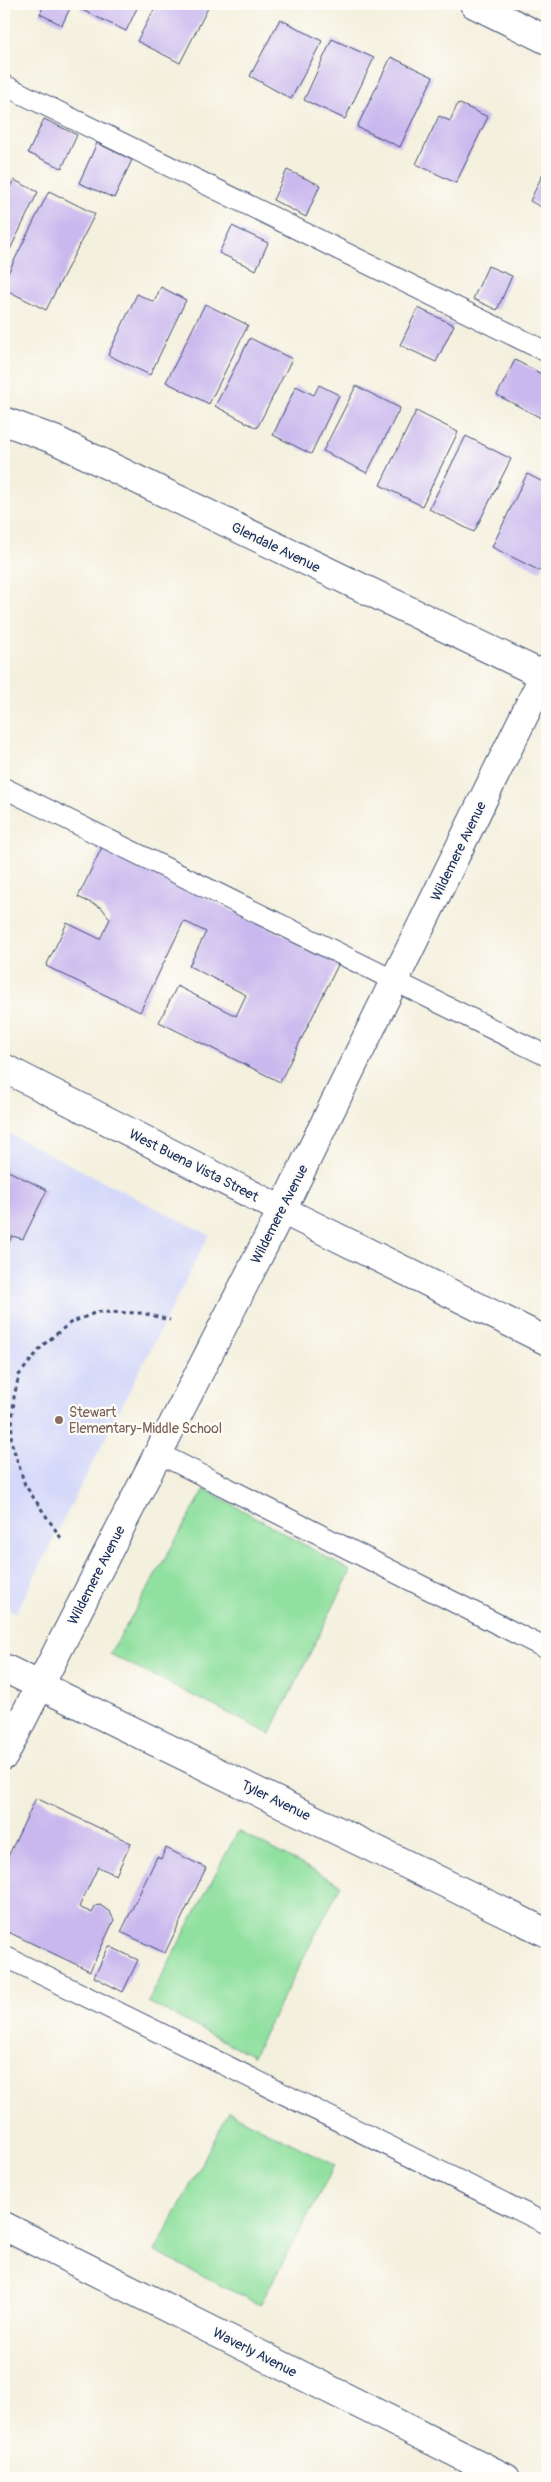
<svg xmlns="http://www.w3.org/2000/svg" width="551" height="2482" viewBox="0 0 551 2482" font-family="Pangolin,sans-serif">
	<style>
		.built { fill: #d4d8f9 }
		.green { fill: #90e09f; stroke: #56887e }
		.building { fill: #c9b8ee }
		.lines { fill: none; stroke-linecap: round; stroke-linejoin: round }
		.service-casing { stroke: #3c4c71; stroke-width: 22 }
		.minor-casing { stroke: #3c4c71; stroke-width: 30 }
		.path { stroke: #3c4c71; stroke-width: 3; stroke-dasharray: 4 4; stroke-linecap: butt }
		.service { stroke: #fff; stroke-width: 20 }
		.minor { stroke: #fff; stroke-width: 28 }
		.education-dot { fill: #8d6e63; stroke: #fdfcf7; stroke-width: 2 }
		.labels { text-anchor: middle; stroke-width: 4.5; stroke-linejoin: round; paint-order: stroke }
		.street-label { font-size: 14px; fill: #1b2f5e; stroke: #fdfcf7 }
		.education-label { font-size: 14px; fill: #785e54; stroke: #fdfcf7; text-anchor: start }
	</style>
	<rect width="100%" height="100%" fill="#fdfcf7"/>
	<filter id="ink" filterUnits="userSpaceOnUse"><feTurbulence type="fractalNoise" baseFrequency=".02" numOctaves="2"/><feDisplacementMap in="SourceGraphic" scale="10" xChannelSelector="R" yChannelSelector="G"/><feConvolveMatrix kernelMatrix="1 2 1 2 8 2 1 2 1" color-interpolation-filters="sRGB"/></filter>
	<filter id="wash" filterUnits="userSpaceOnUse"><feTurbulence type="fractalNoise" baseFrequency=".0096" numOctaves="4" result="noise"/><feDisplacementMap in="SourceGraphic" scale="20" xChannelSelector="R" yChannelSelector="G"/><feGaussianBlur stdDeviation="1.12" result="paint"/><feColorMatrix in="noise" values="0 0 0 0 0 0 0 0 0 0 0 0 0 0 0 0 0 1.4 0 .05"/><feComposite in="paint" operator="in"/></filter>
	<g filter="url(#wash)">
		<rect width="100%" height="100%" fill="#f4f0de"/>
		<path class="built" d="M4 1131 209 1235 16 1613 4 1606Z"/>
		<g class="green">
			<path d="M205 1489 351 1571 270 1734 110 1654Z"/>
			<path d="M238 1831 341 1885 253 2056 148 2002Z"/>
			<path d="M229 2112 335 2165 260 2305 155 2252Z"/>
		</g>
		<g id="blocks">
			<g class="building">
				<path d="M36 4H72L62 25 40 14 43 7Z"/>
				<path d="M82 4H139L126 31 80 9Z"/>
				<path d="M157 4H210L180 63 137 41Z"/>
				<path d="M280 19 322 41 291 99 250 76Z"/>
				<path d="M332 39 374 58 345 119 304 100Z"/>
				<path d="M391 57 433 77 400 147 357 127Z"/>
				<path d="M458 103 488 117 456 183 416 164 439 116 450 121Z"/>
				<path d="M44 119 77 135 62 168 28 153Z"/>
				<path d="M97 143 132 160 114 198 79 183Z"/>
				<path d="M547 165V210L530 201Z"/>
				<path d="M287 170 320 185 306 217 273 200Z"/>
				<path d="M14 180 38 192 4 262V194L5 195Z"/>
				<path d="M49 191 95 214 46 310 4 289V281Z"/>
				<path d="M232 226 268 243 256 270 219 253Z"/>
				<path d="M488 266 512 276 497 310 473 299Z"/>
				<path d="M161 287 186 300 150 375 108 355 137 294 154 302Z"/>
				<path d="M205 304 248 325 209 404 166 382Z"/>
				<path d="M418 308 454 325 436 362 400 345Z"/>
				<path d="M250 338 292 359 257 428 215 406Z"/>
				<path d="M515 360 547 377V410L543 419 497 395Z"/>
				<path d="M319 385 339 395 311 454 273 435 296 386 314 395Z"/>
				<path d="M356 386 400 408 367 473 323 451Z"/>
				<path d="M416 411 458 432 422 506 380 485Z"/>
				<path d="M466 436 511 459 474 532 429 509Z"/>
				<path d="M527 474 547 484V557L540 571 492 547Z"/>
				<path d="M102 847 339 963 280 1082 159 1022 177 986 236 1016 246 995 189 966 206 932 184 921 140 1012 46 966 67 923 100 939 110 919 102 908 78 897Z"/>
				<path d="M4 1169 47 1190 23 1239 12 1236 4 1252Z"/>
				<path d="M36 1798 131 1843 116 1875 98 1867 79 1907 92 1913 95 1906 100 1905 110 1912 114 1920 90 1971 4 1930V1865Z"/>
				<path d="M166 1848 206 1868 165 1953 121 1932 157 1857 161 1859Z"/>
				<path d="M109 1946 138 1960 123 1992 94 1977Z"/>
			</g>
		</g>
	</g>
	<g filter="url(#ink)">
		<use href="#blocks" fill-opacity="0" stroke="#3c4c71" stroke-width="1"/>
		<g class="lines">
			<g class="service-casing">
				<g id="service">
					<path d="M4 85 547 352"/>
					<path d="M4 788 547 1056"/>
					<path d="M158 1453 547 1649"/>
					<path d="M4 1956 547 2224"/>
				</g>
			</g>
			<g class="minor-casing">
				<g id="minor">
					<path d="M474 4 547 40"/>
					<path d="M4 421 55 440 547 677"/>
					<path d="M4 1068 282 1210 547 1341"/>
					<path d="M4 1668 547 1933"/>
					<path d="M4 1756 282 1210 547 669"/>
					<path d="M4 2226 506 2478"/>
				</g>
			</g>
			<path class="path" d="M61 1538 25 1485 11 1441 14 1397 19 1375 43 1345 70 1323 97 1312 142 1313 170 1320"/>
			<use href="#service" class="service"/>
			<use href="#minor" class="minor"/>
		</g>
	</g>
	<circle class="education-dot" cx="59" cy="1420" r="5"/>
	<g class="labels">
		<g class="street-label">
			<text transform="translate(276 547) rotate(26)" y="5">Glendale Avenue</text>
			<text transform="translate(458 851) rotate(-64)" y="5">Wildemere Avenue</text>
			<text transform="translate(194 1165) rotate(27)" y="5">West Buena Vista Street</text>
			<text transform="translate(279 1214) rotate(-63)" y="5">Wildemere Avenue</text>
			<text transform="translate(96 1575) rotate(-63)" y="5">Wildemere Avenue</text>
			<text transform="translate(276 1800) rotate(26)" y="5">Tyler Avenue</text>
			<text transform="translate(255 2352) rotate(27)" y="5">Waverly Avenue</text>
		</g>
		<g class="education-label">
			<text x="69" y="1417">Stewart<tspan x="69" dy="16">Elementary-Middle School</tspan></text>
		</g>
	</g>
	<rect width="551" height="2482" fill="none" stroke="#fdfcf7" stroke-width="20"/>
</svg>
